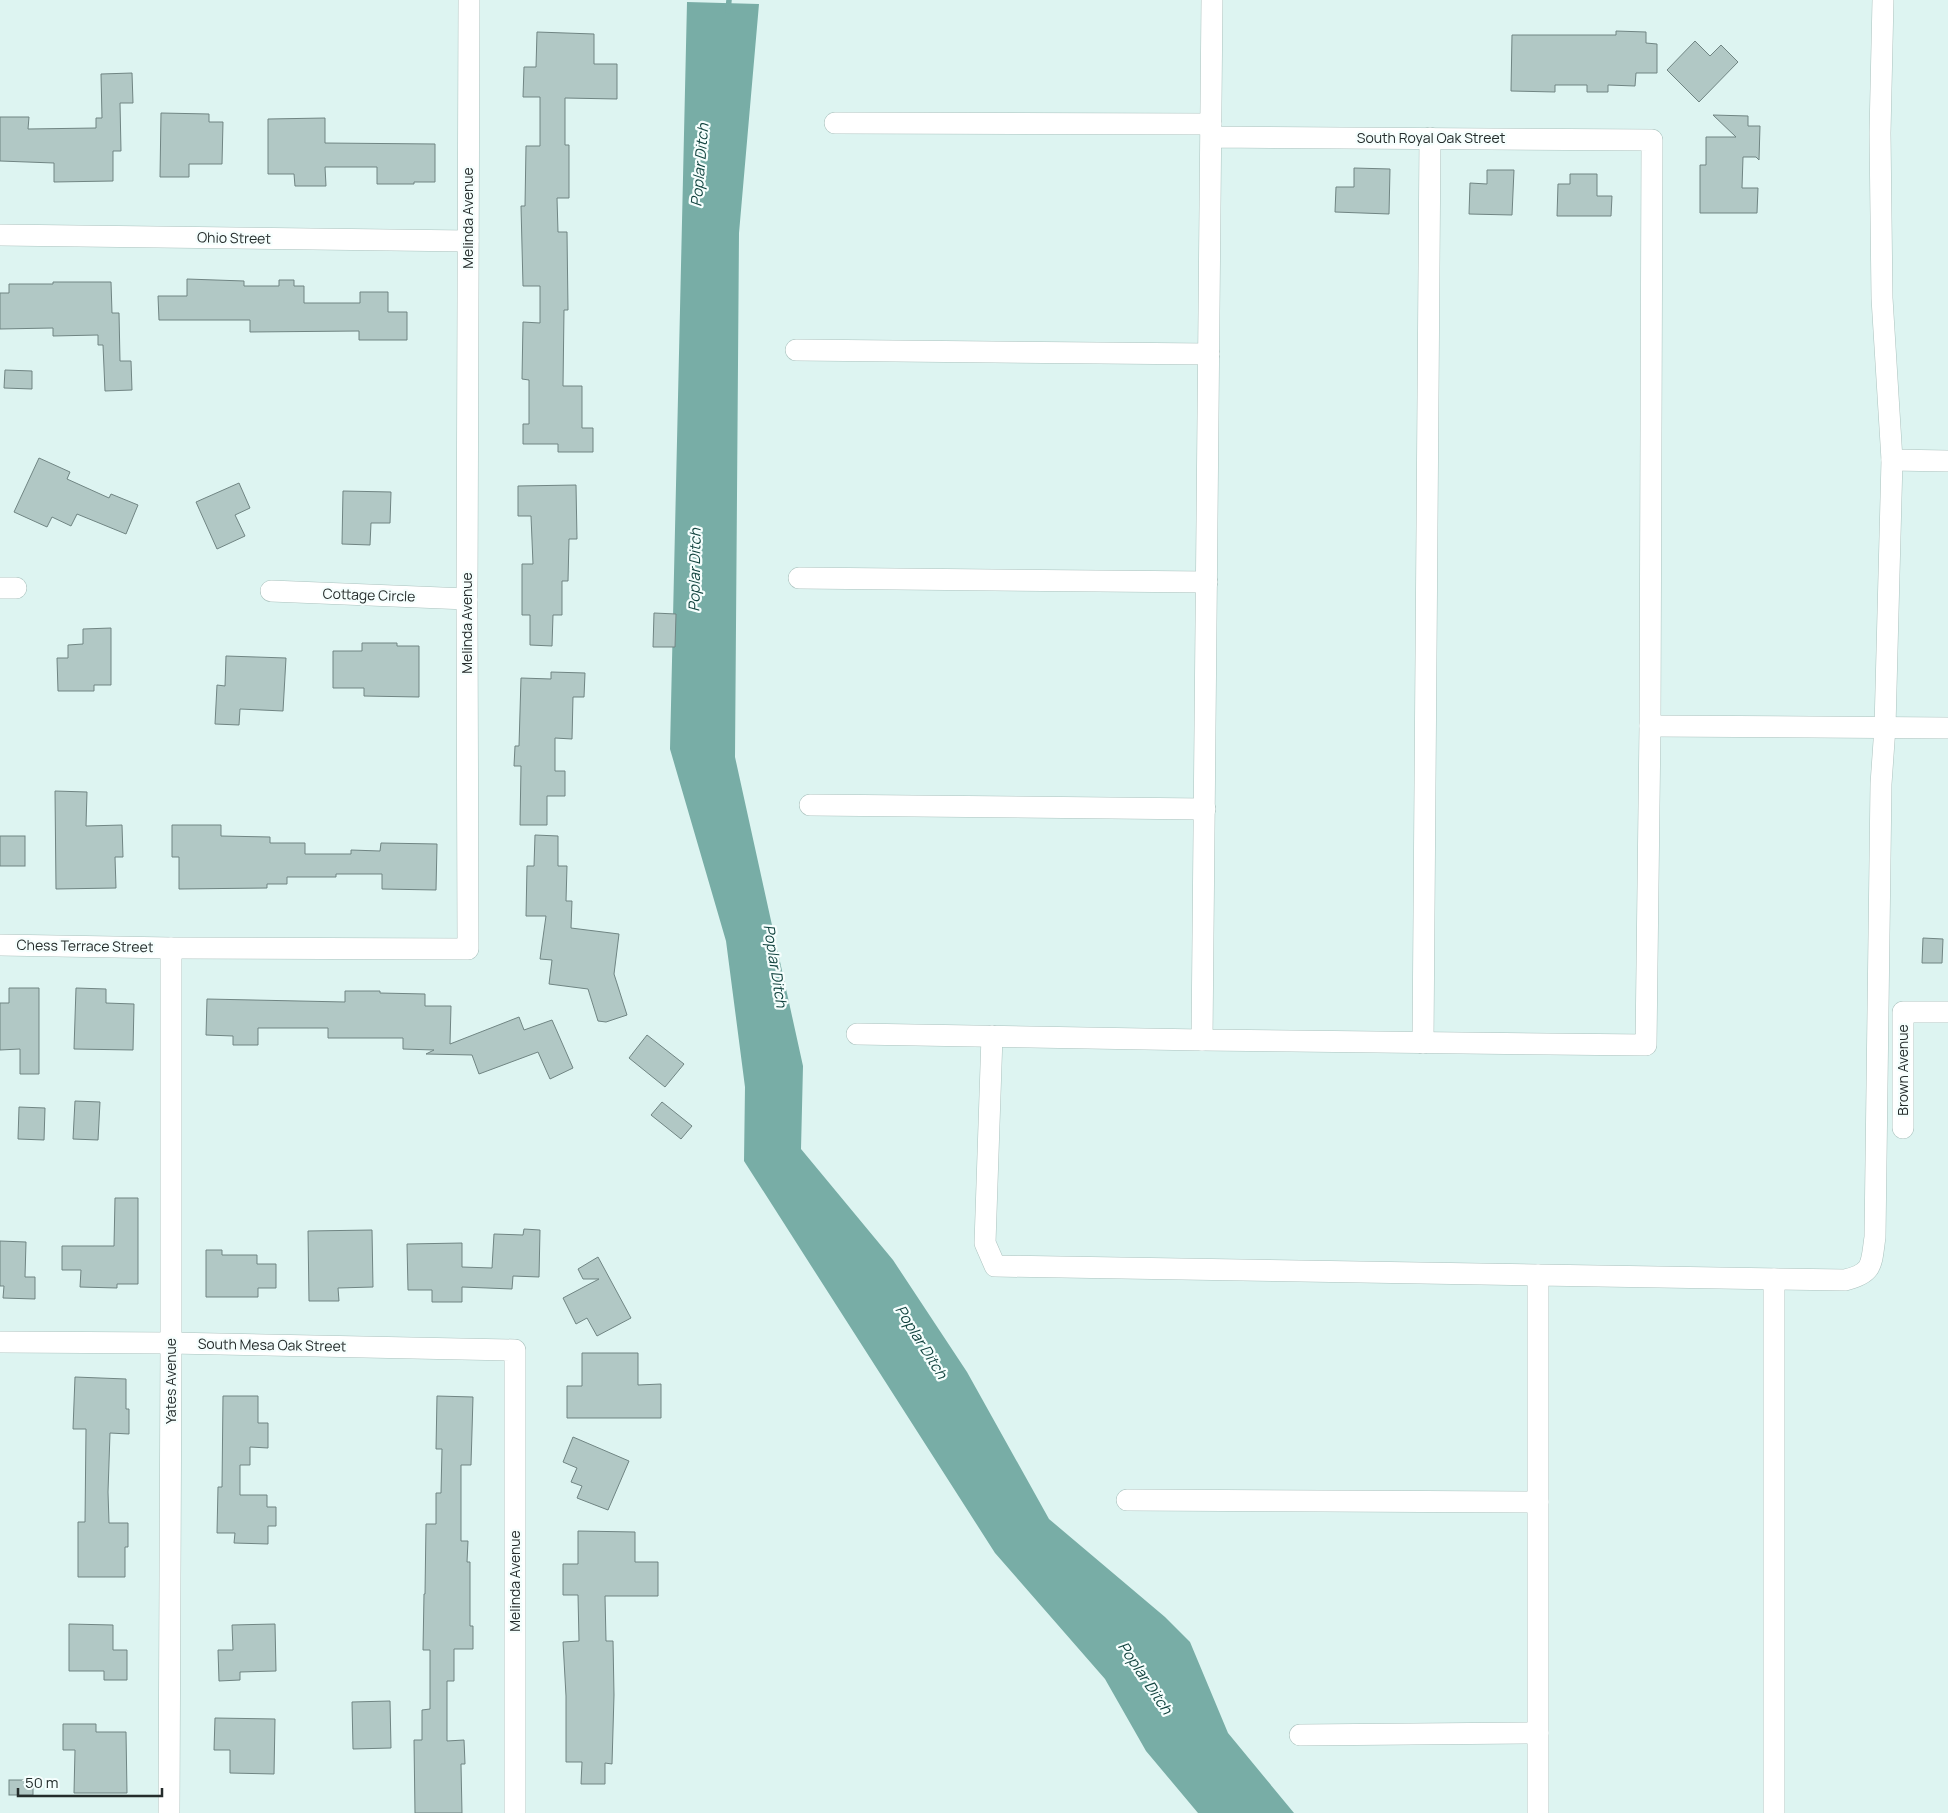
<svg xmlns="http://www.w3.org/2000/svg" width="1948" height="1813" viewBox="0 0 1948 1813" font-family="Manrope,sans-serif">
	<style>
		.water { fill: #78ada6 }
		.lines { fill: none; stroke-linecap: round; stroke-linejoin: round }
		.stream { stroke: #78ada6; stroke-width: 5.5 }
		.building { fill: #b1c8c5; stroke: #708583 }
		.street-casing { stroke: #abc2be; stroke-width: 22 }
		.street { stroke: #fff; stroke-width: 21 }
		.labels { text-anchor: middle; stroke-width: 4.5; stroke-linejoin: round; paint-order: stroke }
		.street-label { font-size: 14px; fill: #242c2b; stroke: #f5fefd }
		.water-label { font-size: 15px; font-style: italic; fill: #11433e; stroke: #f5fefd }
	</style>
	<rect width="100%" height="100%" fill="#ddf4f1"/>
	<path class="water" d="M687 2 759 4 739 233 735 757 803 1066 801 1149 893 1260 967 1372 1049 1519 1165 1617 1190 1642 1228 1733 1294 1813H1198L1146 1751 1105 1679 995 1553 744 1161 745 1087 726 941 670 749Z"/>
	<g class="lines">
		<path class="stream" d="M728 11 729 0"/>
	</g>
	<g class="building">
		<path d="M1616 31 1646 32V43L1657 44V73H1636L1635 86 1608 85V92H1587V85H1555V92L1511 91 1512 35H1616Z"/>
		<path d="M537 32 594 34V64H617V99L565 98V145H569V198H557L558 232H567L568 310H564L563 386H582V428H593V452H558V444H523V424H529V380L522 379 523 322 540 323V286H523L521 206H525L526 146H540V97H523L524 67H536Z"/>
		<path d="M1695 41 1710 56 1721 45 1738 62 1699 102 1667 70Z"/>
		<path d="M132 73 133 103H120L121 151H113V181L54 182V163L0 161V117H29L28 129 96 128V118H102L101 74Z"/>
		<path d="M161 113 209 114V122H223L222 164H189V177H160Z"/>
		<path d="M1713 115 1748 116V126H1760L1759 160 1756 157H1743L1742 188H1758L1757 213H1700V165H1706V137H1736Z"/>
		<path d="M325 118V143L435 144V182H414V184H377V167H325L326 186H295L294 174H268V119Z"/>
		<path d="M1354 168 1390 169 1389 214 1335 212 1336 187H1354Z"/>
		<path d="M1487 170H1514L1512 215 1469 214 1470 183 1487 184Z"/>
		<path d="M1570 174H1597V196H1612L1611 216H1557L1558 184H1570Z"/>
		<path d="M187 279 244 281V286H279V280H294V286H304V303H360V292H388V312H407V340H359V331L250 332V320H159L158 296H187Z"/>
		<path d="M53 282H111L112 313H119L120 361H131L132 390 105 391 103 345H98V335L53 336V328L0 329V293H9V284H53Z"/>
		<path d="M5 370 32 371V389L4 388Z"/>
		<path d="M39 458 70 472 67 479 109 498 111 494 138 505 126 534 77 514 71 526 52 517 47 527 14 512Z"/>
		<path d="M239 483 250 508 235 515 245 536 217 549 196 502Z"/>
		<path d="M576 485 577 539H569L568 581H562V615H553L552 646 530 645V615H522V564H533L531 516H518V486Z"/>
		<path d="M343 491 391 492 390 523H371L370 545 342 544Z"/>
		<path d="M654 613 676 614 675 647H653Z"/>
		<path d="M111 628V685H94V691H58L57 658H68V645L83 644V629Z"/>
		<path d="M362 643H397V646H419V697L364 696V688H333V651H362Z"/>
		<path d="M226 656 286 658 283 711 240 709 239 725 215 724 217 685 225 686Z"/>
		<path d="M551 672 585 673 584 697H573L572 739 555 738V771H565V796H547V825H520L521 766H514L515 746H519L521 678 551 679Z"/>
		<path d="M55 791 87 792 86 826 122 825 123 857H115L116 888 56 889Z"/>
		<path d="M172 825H221V836L270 837V843H305V854H351V850L380 851 381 843 437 844 436 890 382 889V874H336V877H287V884H267V888L179 889V857H172Z"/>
		<path d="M535 835 558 836V866H567L566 901H572L571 928 619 934 614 974 627 1015 606 1022 598 1021 588 989 549 984 552 960 540 959 546 916H526L527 866H534Z"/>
		<rect x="0" y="836" width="25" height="30"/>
		<path d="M1923 938 1943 939 1942 963H1922Z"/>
		<path d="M9 988H39V1074H20V1049L0 1050V1003H9Z"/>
		<path d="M76 988 106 989V1003L134 1004 133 1050 74 1049Z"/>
		<path d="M345 991H380V993L425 994V1006H451L450 1044 519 1017 524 1030 552 1020 573 1068 550 1079 538 1052 479 1074 472 1055 426 1054 434 1050 403 1049V1038H328V1028H258V1045H233V1036L206 1035 207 999 345 1002Z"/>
		<path d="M647 1035 684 1064 665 1087 629 1058Z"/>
		<path d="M75 1101 100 1102 98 1140 73 1139Z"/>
		<path d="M662 1102 692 1126 681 1139 651 1115Z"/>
		<path d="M19 1107 45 1108 44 1140 18 1139Z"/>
		<path d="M115 1198H138V1284H117V1288L80 1287 81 1270H62V1246H114Z"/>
		<path d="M524 1229 540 1230 539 1277 513 1276 512 1289 462 1287V1302H432V1290H408L407 1244 462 1243V1267L492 1268 494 1234 523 1235Z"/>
		<path d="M372 1230 373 1287 338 1288 339 1301H309L308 1231Z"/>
		<path d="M0 1241 26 1242 25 1277H35V1299L3 1298 4 1286H0Z"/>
		<path d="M206 1250H222V1255H257V1264H276V1288H258V1297H206Z"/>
		<path d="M598 1257 631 1318 597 1336 587 1318 576 1324 563 1298 599 1279H583L578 1269Z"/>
		<path d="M582 1353H638V1385L661 1384V1418H567V1386H582Z"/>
		<path d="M75 1377 126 1379V1409H129V1434L110 1433 108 1492 109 1523H128V1547H125V1577H78V1522H85L86 1429H73Z"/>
		<path d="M223 1396H258V1423H268V1448L250 1447V1465H240V1495H267V1507H276V1526H268V1544L234 1543 235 1533H217L218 1487H222Z"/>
		<path d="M437 1396 473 1397 471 1465H461V1541H468L467 1562H470V1626H473V1649H454V1681H447V1741L464 1740 465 1764H461L462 1813H415L414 1740H422V1710L430 1709V1650H423L424 1594H425L426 1524H436V1493H441L442 1449H436Z"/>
		<path d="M573 1437 629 1461 608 1510 577 1498 582 1486 571 1482 577 1468 563 1462Z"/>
		<path d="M578 1531 635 1532V1562H658V1596H605L606 1641H613L614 1695 612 1764 605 1763V1784H581L582 1762H566V1696L563 1642 579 1641 578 1595H563V1564H578Z"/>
		<path d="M69 1624 113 1625V1650H127V1680H104V1671H69Z"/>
		<path d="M275 1624 276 1671 240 1672V1680L219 1681 218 1650H233L232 1625Z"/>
		<path d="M390 1701 391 1748 353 1749 352 1702Z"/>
		<path d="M215 1718 275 1719 274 1774 230 1773V1750H214Z"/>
		<path d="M63 1724H96V1732H126L127 1793H74L75 1750H63Z"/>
		<rect x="9" y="1780" width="24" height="15"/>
	</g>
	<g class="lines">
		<g class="street-casing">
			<g id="street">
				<path d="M835 123 1211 124"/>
				<path d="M1211 137 1652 140 1650 726 1646 1045 1202 1040 1212 0"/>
				<path d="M0 235 468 241"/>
				<path d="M796 350 1209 354"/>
				<path d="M1892 460 1948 461"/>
				<path d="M799 578 1207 582"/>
				<path d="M0 588H16"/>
				<path d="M271 591 467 599"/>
				<path d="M1650 726 1948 728"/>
				<path d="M810 805 1205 809"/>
				<path d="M0 945 171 948 468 949 467 599 469 0"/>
				<path d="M857 1034 1202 1040"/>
				<path d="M992 1036 985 1243 995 1266 1538 1275"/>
				<path d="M1423 1043 1430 138"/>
				<path d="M1903 1128V1012H1948"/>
				<path d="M1774 1279V1813"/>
				<path d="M0 1342 171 1343 515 1350V1813"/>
				<path d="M1127 1500 1538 1502"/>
				<path d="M1300 1735 1538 1733"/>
				<path d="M169 1813 171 1343V948"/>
				<path d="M1538 1813V1275L1845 1280C1874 1273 1871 1264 1875 1237L1881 784 1885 727 1892 460 1882 298 1880 133 1883 0"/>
			</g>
		</g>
		<use href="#street" class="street"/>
	</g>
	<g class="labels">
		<g class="street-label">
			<text x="1431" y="143">South Royal Oak Street</text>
			<text transform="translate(468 218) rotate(-90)" y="5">Melinda Avenue</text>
			<text transform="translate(234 238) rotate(1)" y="5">Ohio Street</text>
			<text transform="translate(369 595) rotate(2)" y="5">Cottage Circle</text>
			<text transform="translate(467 623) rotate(-90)" y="5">Melinda Avenue</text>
			<text transform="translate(85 946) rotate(1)" y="5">Chess Terrace Street</text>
			<text transform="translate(1903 1070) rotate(-90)" y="5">Brown Avenue</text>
			<text transform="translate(272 1345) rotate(1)" y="5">South Mesa Oak Street</text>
			<text transform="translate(171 1381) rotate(-90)" y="5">Yates Avenue</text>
			<text transform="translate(515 1581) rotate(-90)" y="5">Melinda Avenue</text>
		</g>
		<g class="water-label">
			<text transform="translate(700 165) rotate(-85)" y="5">Poplar Ditch</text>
			<text transform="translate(695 570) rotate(-89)" y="5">Poplar Ditch</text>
			<text transform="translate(775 966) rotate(81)" y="5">Poplar Ditch</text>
			<text transform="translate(921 1342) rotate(58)" y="5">Poplar Ditch</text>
			<text transform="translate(1145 1678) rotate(56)" y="5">Poplar Ditch</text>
		</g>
	</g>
	<path d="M18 1788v8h144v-8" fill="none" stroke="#242c2b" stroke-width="2.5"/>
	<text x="25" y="1788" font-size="15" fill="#242c2b" stroke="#f5fefd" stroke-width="4" paint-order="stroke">50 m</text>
</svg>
